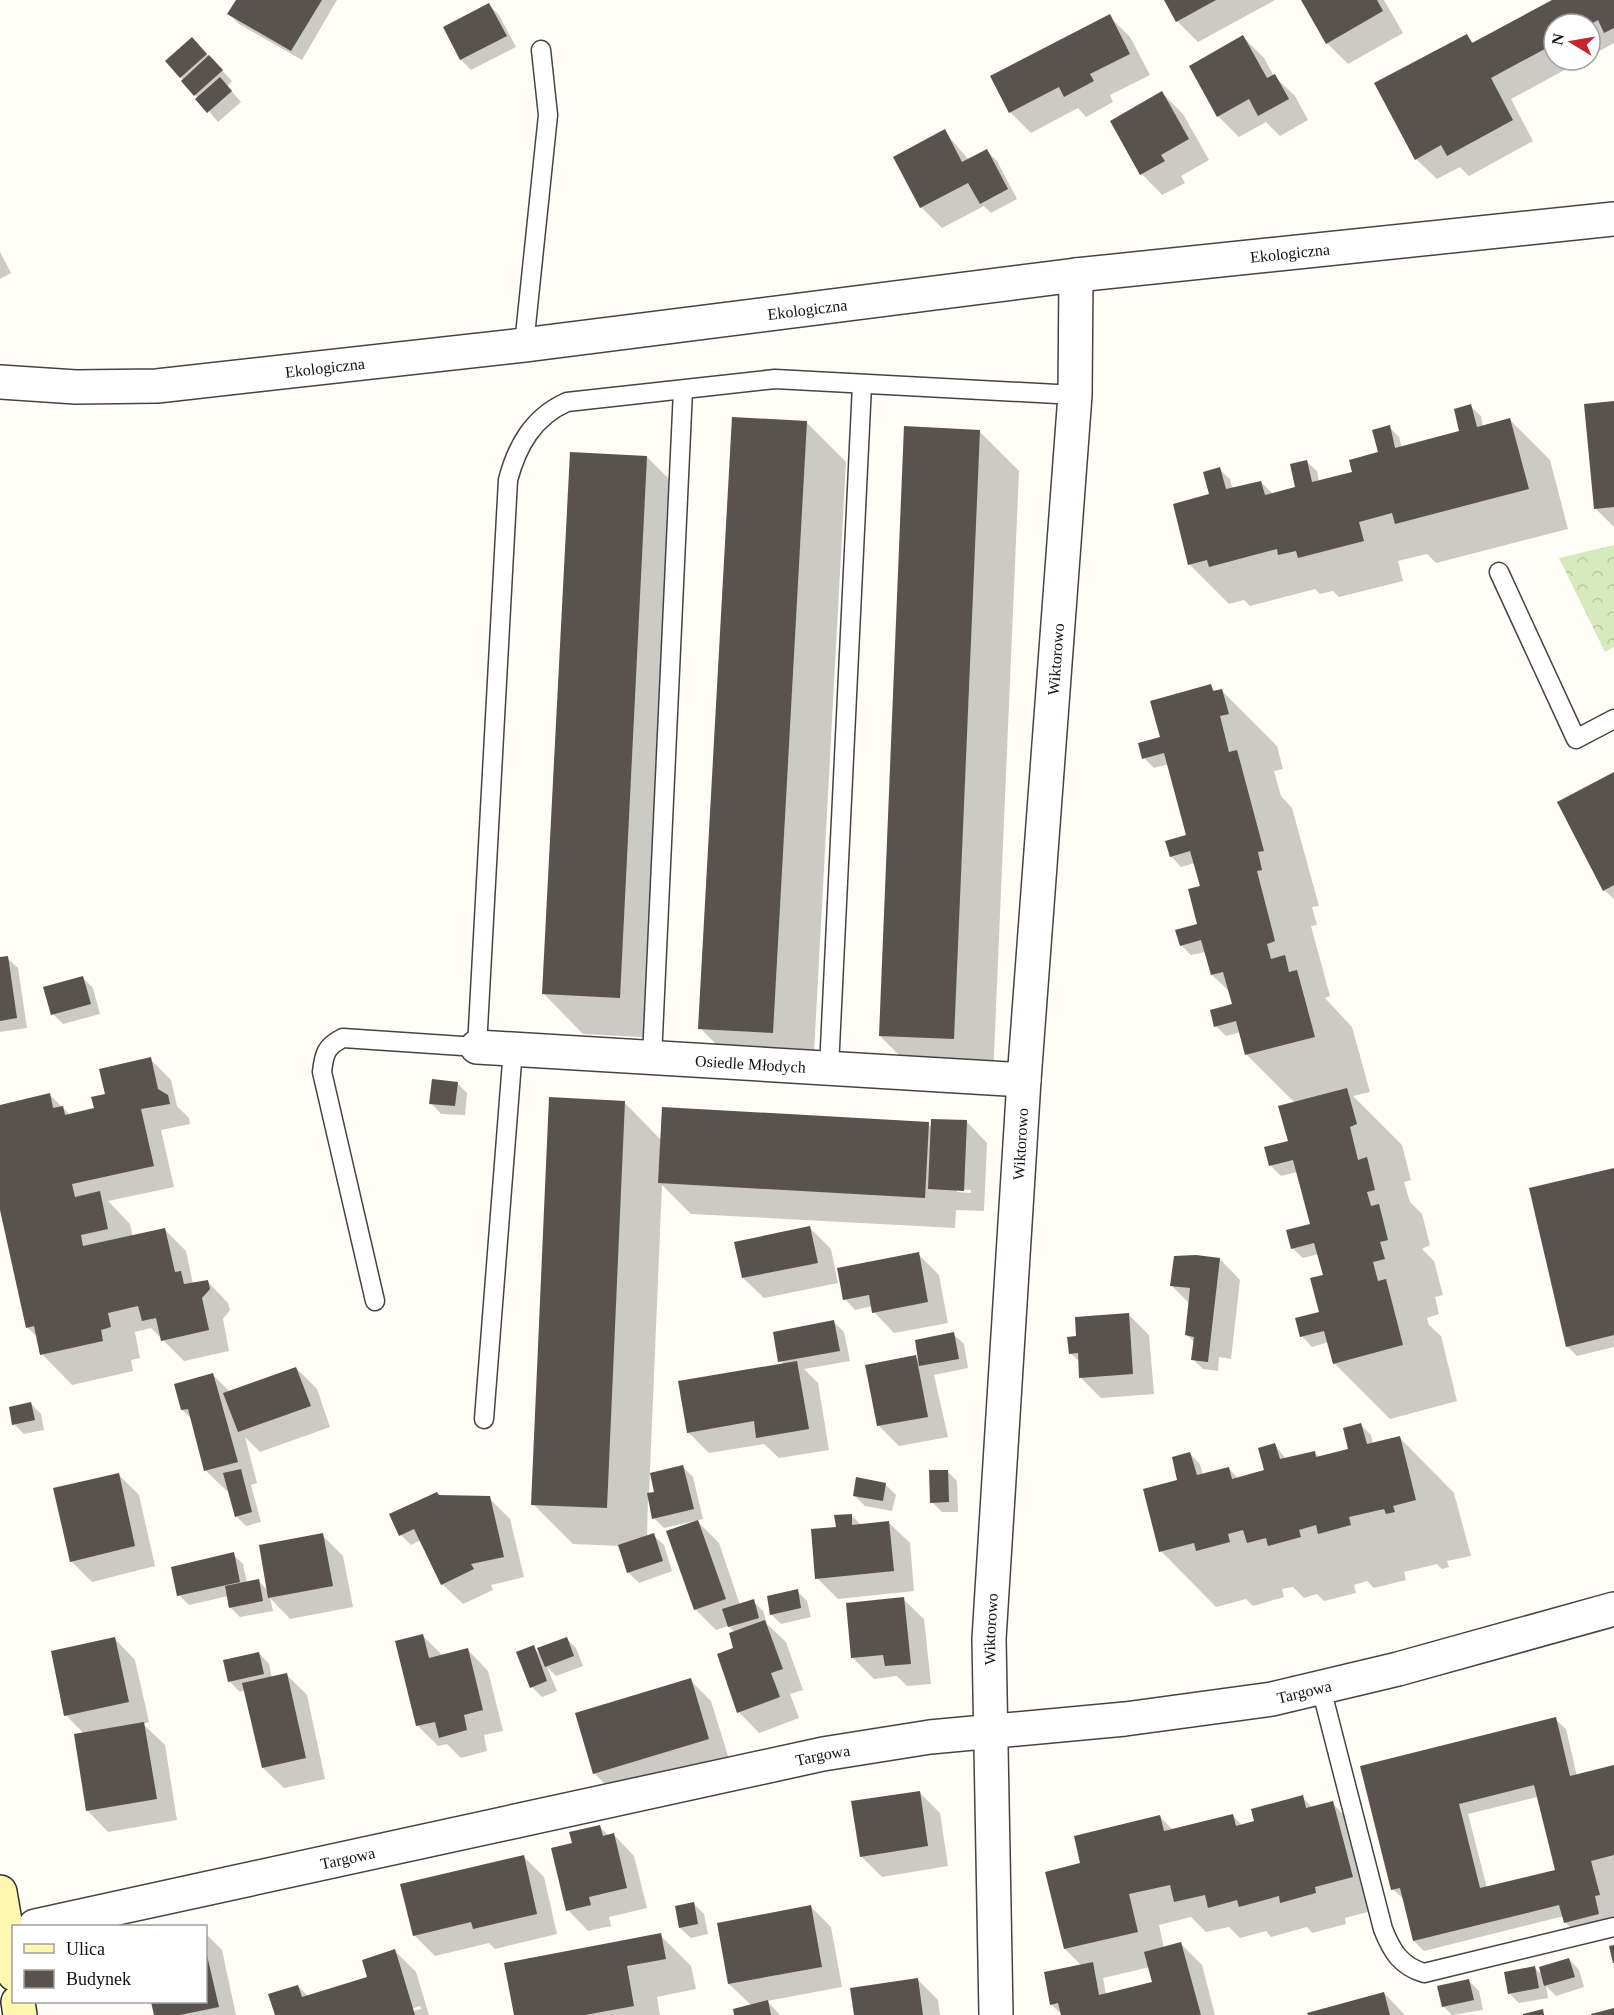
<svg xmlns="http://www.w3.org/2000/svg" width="1614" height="2015" viewBox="0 0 1614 2015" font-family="Georgia,serif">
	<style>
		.park { fill: url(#park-crowns) }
		.shadow { fill: #0003; fill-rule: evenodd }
		.building { fill: #5a524d; fill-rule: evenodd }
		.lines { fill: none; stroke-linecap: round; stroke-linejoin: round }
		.service-casing { stroke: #444; stroke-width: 21 }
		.minor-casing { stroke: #444; stroke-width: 36 }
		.secondary-casing { stroke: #333; stroke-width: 36 }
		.service { stroke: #fff; stroke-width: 18 }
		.minor { stroke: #fff; stroke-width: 33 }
		.secondary { stroke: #fff6b0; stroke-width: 33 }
		.labels { text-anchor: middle; stroke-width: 6; stroke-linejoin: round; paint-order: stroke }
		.street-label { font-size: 16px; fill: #111; stroke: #fff }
	</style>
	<defs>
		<pattern id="park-crowns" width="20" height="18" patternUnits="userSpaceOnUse" patternTransform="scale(1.5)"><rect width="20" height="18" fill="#d5ebbd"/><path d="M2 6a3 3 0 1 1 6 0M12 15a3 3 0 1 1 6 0" fill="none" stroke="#b6c8a1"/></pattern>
	</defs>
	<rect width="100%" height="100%" fill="#fffdf5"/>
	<path class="park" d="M1614 545V647L1605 652 1559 558Z"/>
	<g class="shadow">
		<path d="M237 0H337L302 60 239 24 229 14Z"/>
		<path d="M1166 0H1275L1198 42 1177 21Z"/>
		<path d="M1303 0H1384L1403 33 1348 64 1327 43Z"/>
		<path d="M1556 0H1614V43L1590 56V24H1554V60H1583L1511 99 1533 141 1469 176 1460 167 1437 179 1416 159 1467 36 1474 43Z"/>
		<path d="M489 5 499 15 516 47 471 70 461 60 445 28Z"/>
		<path d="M1109 16 1130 37 1150 75 1110 95 1113 102 1086 117 1078 108 1031 133 1010 112Z"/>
		<path d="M1243 37 1264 58 1274 76 1295 96 1308 120 1280 136 1266 122 1239 137 1218 116Z"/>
		<path d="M202 49 232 81 227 86 241 102 218 122 167 61Z"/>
		<path d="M1162 93 1183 114 1209 160 1181 176 1185 183 1162 195 1142 174 1112 122Z"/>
		<path d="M944 131 969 160 987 151 997 161 1017 199 991 213 984 206 942 228 921 207Z"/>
		<path d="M0 252 11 273 0 279Z"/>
		<path d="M1614 402V527L1595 508Z"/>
		<path d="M1470 406 1481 416 1483 427 1510 420 1550 460 1568 529 1436 563 1427 554 1398 561 1403 581 1339 597 1333 591 1320 594 1315 589 1250 606 1244 600 1229 604 1189 564 1219 469 1230 479 1233 490 1261 482 1273 494 1297 488 1306 461 1317 471 1319 482 1354 473 1380 453 1389 427 1399 437 1402 448 1461 432Z"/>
		<path d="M806 422 846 462 813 1072 740 1068 700 1028Z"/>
		<path d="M979 431 1019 471 993 1078 920 1076 880 1036Z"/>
		<path d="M647 457 687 497 659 1038 583 1034 543 993Z"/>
		<path d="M1211 686 1216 692 1221 690 1277 746 1283 769 1274 771 1281 796 1292 808 1319 906 1312 907 1317 925 1311 926 1330 996 1325 998 1352 1027 1370 1092 1353 1096 1402 1145 1411 1180 1404 1182 1410 1202 1422 1214 1430 1245 1422 1249 1434 1261 1443 1295 1435 1297 1439 1314 1427 1318 1429 1325 1441 1336 1457 1401 1390 1419 1334 1363 1329 1342 1312 1347 1302 1336 1322 1318 1325 1276 1319 1254 1303 1258 1292 1248 1311 1225 1297 1172 1281 1176 1271 1166 1266 1148 1289 1142 1295 1103 1247 1055 1241 1032 1226 1036 1216 1026 1235 1009 1230 992 1212 975 1206 952 1191 955 1181 945 1198 928 1202 887 1195 863 1181 867 1171 856 1189 841 1169 764 1154 768 1144 758 1159 738Z"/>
		<path d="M1614 773V899L1604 890Z"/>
		<path d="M7 958 18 968 27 1028 0 1032V959Z"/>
		<path d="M83 978 93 988 100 1014 63 1024 53 1014Z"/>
		<path d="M150 1059 171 1080 177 1106 189 1118 190 1124 161 1130 174 1187 108 1201 130 1224 133 1237 165 1230 186 1251 193 1284 208 1282 228 1303 230 1310 223 1319 229 1351 184 1361 151 1328 135 1332 140 1358 131 1360 133 1371 72 1385 42 1354 38 1338 27 1327 0 1203V1106L50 1095 70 1115 96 1109 106 1095Z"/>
		<path d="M457 1083 467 1093 465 1115 441 1114 431 1103Z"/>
		<path d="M624 1102 662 1141 928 1124 932 1128 967 1122 987 1143 984 1211 956 1210 955 1228 691 1214 662 1185 649 1494 656 1493 683 1467 693 1477 703 1519 664 1528 654 1518 648 1498 647 1537 653 1535 664 1545 672 1571 639 1583 629 1573 620 1546 573 1544 533 1504ZM957 1189 971 1190V1193L957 1192Z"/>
		<path d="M1614 1170V1347L1577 1356 1567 1346Z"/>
		<path d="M810 1228 831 1249 838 1283 764 1298 743 1278Z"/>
		<path d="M918 1254 939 1275 948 1323 894 1333 874 1312 872 1306 855 1310 845 1299Z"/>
		<path d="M1220 1259 1240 1280 1231 1359 1219 1357 1218 1371 1203 1369 1193 1359 1195 1343 1187 1335 1190 1304 1172 1286Z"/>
		<path d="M1128 1314 1149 1335 1154 1394 1101 1398 1081 1378 1080 1362 1070 1353 1077 1338Z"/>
		<path d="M834 1322 844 1332 850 1361 804 1369 818 1383 829 1450 779 1458 764 1444 709 1453 688 1432 783 1365 775 1333Z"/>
		<path d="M953 1334 964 1344 968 1368 934 1375 948 1437 899 1446 878 1425 916 1357 919 1360Z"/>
		<path d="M296 1368 317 1389 330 1427 260 1452 245 1437 257 1483 251 1485 261 1522 246 1526 236 1516 230 1491H227L206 1471 193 1420 182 1410 213 1375 230 1392Z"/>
		<path d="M31 1404 41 1414 44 1430 24 1434 14 1424Z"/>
		<path d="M1361 1425 1371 1435 1373 1444 1399 1437 1454 1493 1471 1556 1447 1561 1449 1567 1442 1569 1437 1564 1404 1572 1406 1580 1374 1588 1367 1581 1354 1585 1356 1593 1324 1601 1317 1594 1304 1598 1293 1587 1282 1589 1284 1597 1253 1606 1246 1599 1216 1607 1161 1551 1190 1454 1200 1464 1203 1475 1228 1468 1239 1479 1267 1471 1275 1445 1286 1459 1314 1452 1320 1458 1350 1450Z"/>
		<path d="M947 1471 957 1481 958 1512H942L932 1502Z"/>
		<path d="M118 1474 139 1495 155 1566 92 1582 71 1561Z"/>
		<path d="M885 1484 896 1495 892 1511 865 1506 855 1496Z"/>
		<path d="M440 1496 489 1498 510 1519 524 1577 491 1585 493 1590 463 1604 442 1584 421 1540 411 1545 401 1535Z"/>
		<path d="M851 1515 861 1525 889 1523 910 1543 914 1591 838 1599 817 1578 837 1528Z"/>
		<path d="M697 1521 719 1543 740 1605 753 1601 763 1611 767 1624 786 1642 803 1690 790 1694 799 1718 759 1733 739 1712 735 1632 728 1626 716 1630 695 1609Z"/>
		<path d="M322 1535 343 1556 353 1607 290 1619 270 1598 273 1611 240 1617 230 1607 228 1596 189 1605 179 1595 233 1554 243 1564 247 1583 259 1581 268 1591Z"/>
		<path d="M797 1591 807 1601 811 1617 781 1624 771 1614Z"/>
		<path d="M903 1599 924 1619 931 1684 907 1686 897 1676 874 1679 853 1658Z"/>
		<path d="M423 1636 443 1656 468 1650 488 1671 503 1731 484 1735 487 1751 461 1758 447 1744 438 1746 417 1725Z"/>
		<path d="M566 1638 576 1648 583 1666 556 1676 547 1667 557 1691 542 1697 532 1687 533 1647 542 1656Z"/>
		<path d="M115 1639 135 1660 149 1722 143 1724 165 1745 177 1820 108 1832 88 1811 84 1734 66 1715Z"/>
		<path d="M259 1653 269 1664 272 1678 286 1674 307 1695 325 1779 284 1788 263 1768 245 1690 240 1692 230 1682Z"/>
		<path d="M690 1680 711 1701 729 1759 615 1794 594 1773Z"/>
		<path d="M1555 1719 1566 1729 1577 1776 1614 1767V1924L1575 1932 1565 1922 1564 1916 1424 1951 1414 1941 1404 1899 1392 1889 1362 1767ZM1537 1797 1558 1871 1487 1888 1468 1814Z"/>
		<path d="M919 1792 940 1813 948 1866 882 1877 861 1856Z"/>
		<path d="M1302 1797 1313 1808 1332 1803 1363 1834 1383 1908 1345 1918 1346 1924 1312 1933 1307 1927 1271 1937 1266 1931 1240 1938 1229 1927 1206 1932 1191 1917 1159 1925 1164 1948 1181 1944 1202 1965 1215 2015H1062L1051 2004 1082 1966 1065 1949 1082 1864 1160 1817 1173 1830 1232 1815 1243 1826 1256 1823ZM1150 1967 1154 1983 1106 1994 1103 1978Z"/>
		<path d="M600 1827 609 1836 614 1835 634 1856 647 1908 609 1917 611 1926 588 1931 568 1910 573 1844Z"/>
		<path d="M523 1856 544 1877 557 1934 495 1949 489 1943 435 1956 414 1935Z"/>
		<path d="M694 1904 704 1914 708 1934 691 1938 680 1928Z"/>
		<path d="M810 1906 831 1927 842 1987 767 2001 780 2015H736L752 2006 729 1984 718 1924Z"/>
		<path d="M206 1934 222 1950 236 2015H155L152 2002H206Z"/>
		<path d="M660 1935 691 1966 696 1989 657 1997 660 2015H515Z"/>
		<path d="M395 1951 416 1972 429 2015H276L298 1986 308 1996 369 1978ZM420 2006 421 2009 403 2014 402 2012Z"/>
		<path d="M1569 1959 1579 1970 1584 1987 1556 1996 1546 1986 1548 1998 1519 2003 1509 1993 1535 1968 1543 1976Z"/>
		<path d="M917 1979 938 2000 940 2015H856Z"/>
		<path d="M1469 1981 1479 1991 1483 2010 1452 2015 1443 2006Z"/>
		<path d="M1384 1993 1405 2015H1310Z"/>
	</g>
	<g class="building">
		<path d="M236 0H322L291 51 227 14Z"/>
		<path d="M1164 0H1216L1176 22Z"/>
		<path d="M1301 0H1377L1383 11 1326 44Z"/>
		<path d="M1552 0H1614V28L1604 33 1598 20 1591 24H1554V44L1491 78 1513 120 1447 156 1441 145 1415 160 1374 83 1467 34 1472 43Z"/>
		<path d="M489 3 507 36 460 60 443 27Z"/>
		<path d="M1110 14 1130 54 1090 74 1094 81 1064 97 1059 87 1009 113 990 76Z"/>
		<path d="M1243 35 1267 78 1275 74 1289 99 1258 116 1249 99 1217 117 1189 66Z"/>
		<path d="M192 37 207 54 180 78 165 61Z"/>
		<path d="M209 55 223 70 194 96 181 81Z"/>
		<path d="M220 77 232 91 207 113 195 99Z"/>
		<path d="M1162 91 1189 139 1161 155 1165 161 1140 175 1110 121Z"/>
		<path d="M945 129 962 162 987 149 1008 189 980 204 968 183 920 208 893 157Z"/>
		<path d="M1614 401V507L1594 509 1584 404Z"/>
		<path d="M1471 404 1477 427 1510 418 1529 489 1395 524 1392 513 1359 522 1364 541 1298 558 1296 551 1278 555 1277 549 1209 567 1207 560 1188 565 1173 504 1209 494 1203 472 1220 467 1226 489 1261 481 1265 495 1295 487 1290 464 1307 460 1312 482 1352 472 1349 460 1378 452 1372 430 1390 425 1395 448 1459 431 1454 409Z"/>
		<path d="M732 417 807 421 773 1033 698 1029Z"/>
		<path d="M904 426 980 430 954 1039 879 1036Z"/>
		<path d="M570 452 647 456 620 998 542 994Z"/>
		<path d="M1211 684 1213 691 1222 689 1229 714 1220 716 1229 752 1237 750 1264 851 1258 852 1262 870 1257 871 1275 941 1267 944 1271 959 1285 955 1289 972 1297 970 1315 1037 1245 1055 1236 1021 1214 1027 1210 1010 1232 1004 1223 972 1211 975 1201 940 1180 946 1175 930 1197 924 1188 889 1200 886 1190 851 1170 857 1165 841 1186 835 1164 753 1142 759 1138 743 1160 737 1150 701Z"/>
		<path d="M1614 772V885L1603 891 1557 802Z"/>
		<path d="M8 956 17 1018 0 1021V957Z"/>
		<path d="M83 976 91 1004 51 1015 43 987Z"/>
		<path d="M151 1057 158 1089 168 1095 170 1104 141 1109 154 1166 72 1184 75 1197 100 1191 108 1229 81 1235 83 1246 165 1228 175 1272 181 1271 184 1284 208 1280 210 1289 202 1298 209 1330 161 1341 156 1318 142 1321 138 1306 108 1313 111 1327 101 1330 103 1341 40 1355 34 1326 26 1328 0 1210V1105L50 1093 53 1108 63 1106 65 1115 94 1108 91 1097 105 1094 99 1069Z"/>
		<path d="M432 1079 458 1082 455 1106 429 1104Z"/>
		<path d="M1347 1088 1357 1124 1350 1127 1358 1160 1367 1157 1375 1190 1367 1192 1371 1206 1379 1204 1388 1240 1380 1242 1385 1259 1373 1262 1378 1281 1386 1279 1403 1345 1333 1364 1324 1331 1300 1337 1295 1318 1319 1312 1310 1278 1323 1275 1314 1243 1291 1249 1286 1230 1310 1224 1293 1160 1269 1166 1264 1147 1288 1141 1278 1106Z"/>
		<path d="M549 1097 625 1101 607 1508 531 1505Z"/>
		<path d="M662 1107 929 1122 925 1198 658 1183Z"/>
		<path d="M931 1119 967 1120 964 1191 928 1189Z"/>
		<path d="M1614 1168V1335L1566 1347 1529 1188Z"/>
		<path d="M810 1226 818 1263 742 1278 734 1242Z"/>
		<path d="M919 1252 928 1302 872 1313 869 1295 843 1300 837 1268Z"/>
		<path d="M1196 1255 1220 1258 1208 1362 1191 1360 1194 1337 1185 1335 1190 1288 1170 1286 1174 1256Z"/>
		<path d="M1129 1313 1133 1374 1079 1378 1078 1353 1069 1354 1067 1337 1076 1336 1075 1317Z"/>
		<path d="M834 1320 840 1351 778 1362 773 1332Z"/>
		<path d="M954 1332 959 1359 919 1366 915 1340Z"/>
		<path d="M916 1355 928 1417 877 1426 865 1365Z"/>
		<path d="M797 1361 809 1429 756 1438 754 1421 687 1433 678 1381Z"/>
		<path d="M296 1367 311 1406 238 1432 223 1393Z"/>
		<path d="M213 1373 238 1462 204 1471 188 1409 181 1410 174 1384Z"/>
		<path d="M31 1402 35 1420 12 1425 9 1407Z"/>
		<path d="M1361 1423 1367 1444 1400 1436 1416 1500 1393 1506 1395 1512 1386 1514 1384 1509 1349 1517 1351 1525 1318 1534 1316 1525 1299 1530 1301 1537 1268 1546 1266 1538 1247 1543 1243 1530 1228 1534 1230 1542 1196 1551 1194 1543 1159 1552 1143 1489 1177 1480 1172 1457 1190 1452 1197 1475 1229 1467 1232 1479 1264 1470 1258 1448 1275 1443 1280 1459 1315 1451 1316 1457 1348 1449 1343 1428Z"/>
		<path d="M683 1465 694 1509 652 1519 647 1493 654 1492 650 1473Z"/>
		<path d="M241 1469 252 1512 235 1517 223 1473Z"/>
		<path d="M929 1470H948L949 1502 930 1503Z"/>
		<path d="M119 1473 135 1546 70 1562 53 1488Z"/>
		<path d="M856 1477 886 1483 883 1501 853 1496Z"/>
		<path d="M437 1492 439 1495 490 1496 504 1557 471 1564 474 1569 441 1585 414 1529 399 1536 389 1514Z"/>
		<path d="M852 1514V1525L889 1521 894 1571 815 1579 811 1529 836 1527 834 1515Z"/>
		<path d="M698 1520 726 1599 694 1610 666 1531Z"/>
		<path d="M323 1533 333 1586 268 1598 259 1545Z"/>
		<path d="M654 1533 663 1561 627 1573 618 1545Z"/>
		<path d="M234 1552 240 1582 177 1596 171 1567Z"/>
		<path d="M259 1579 263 1601 229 1608 225 1586Z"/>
		<path d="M798 1589 801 1608 770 1615 767 1596Z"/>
		<path d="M904 1597 911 1664 885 1666 883 1655 851 1658 846 1603Z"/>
		<path d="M754 1599 759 1618 728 1627 722 1609Z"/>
		<path d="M765 1620 783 1669 771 1673 780 1697 737 1713 717 1654 733 1648 729 1633Z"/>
		<path d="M423 1634 429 1658 468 1648 483 1710 464 1715 467 1730 439 1738 435 1722 416 1726 395 1641Z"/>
		<path d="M115 1637 129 1702 64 1716 51 1651Z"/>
		<path d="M567 1637 574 1656 545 1667 537 1648Z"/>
		<path d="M534 1645 547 1681 530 1688 516 1652Z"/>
		<path d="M259 1652 264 1674 228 1682 223 1660Z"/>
		<path d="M287 1673 306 1758 262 1768 242 1683Z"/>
		<path d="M691 1678 709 1739 593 1774 575 1713Z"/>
		<path d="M1556 1717 1570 1776 1614 1765V1855L1591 1861 1600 1895 1595 1896 1599 1914 1564 1923 1559 1905 1413 1941 1400 1888 1391 1890 1360 1766ZM1534 1785 1555 1870 1480 1888 1459 1804Z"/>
		<path d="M144 1722 157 1799 86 1811 74 1734Z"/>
		<path d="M920 1791 928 1846 860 1857 851 1801Z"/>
		<path d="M1303 1795 1306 1808 1333 1801 1353 1877 1315 1887 1316 1893 1280 1903 1279 1896 1239 1907 1237 1900 1208 1908 1205 1895 1174 1902 1170 1885 1129 1894 1138 1932 1064 1949 1045 1872 1080 1863 1074 1836 1160 1815 1164 1831 1233 1814 1236 1826 1254 1821 1251 1809Z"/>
		<path d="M600 1825 603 1836 614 1833 627 1888 589 1897 591 1905 566 1911 551 1848 572 1843 569 1832Z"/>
		<path d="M524 1855 537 1914 473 1929 471 1922 413 1936 400 1884Z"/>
		<path d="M694 1902 698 1924 679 1928 675 1906Z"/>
		<path d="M811 1905 822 1967 728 1984 717 1923Z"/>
		<path d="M661 1933 666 1959 627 1966 634 2006 585 2015H514L504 1963Z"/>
		<path d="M1181 1942 1201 2015H1061L1058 2003 1050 2005 1044 1972 1093 1962 1099 1995 1152 1982 1144 1952Z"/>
		<path d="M1614 1945V1963H1613L1609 1946Z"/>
		<path d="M395 1949 415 2015H275L268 1994 298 1985 302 1997 367 1977 362 1960Z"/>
		<path d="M206 1951 219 2007 180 2015H154L151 2002H206Z"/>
		<path d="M1569 1958 1575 1977 1544 1986 1539 1967Z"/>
		<path d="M1535 1966 1539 1988 1508 1994 1504 1972Z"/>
		<path d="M918 1978 923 2015H854L850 1988Z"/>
		<path d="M1469 1979 1474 2000 1442 2007 1437 1986Z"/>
		<path d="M1384 1992 1390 2015H1308L1307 2013Z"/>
		<path d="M768 2000 771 2015H734L733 2009Z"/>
		<path d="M1614 2008V2015H1591V2014Z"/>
		<path d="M1543 2009 1544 2015H1523V2014Z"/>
	</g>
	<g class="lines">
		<g class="service-casing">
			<g id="service">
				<path d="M524 345 548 115 541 50"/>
				<path d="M1499 572 1576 739 1614 719"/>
				<path d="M652 1058 683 390"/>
				<path d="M829 1068 862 385"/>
				<path d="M375 1301 322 1072C324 1054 326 1046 343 1038L477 1047 508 480C517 446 533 417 567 402L775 379 1075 395"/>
				<path d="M484 1419 513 1049"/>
				<path d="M1321 1688 1383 1929C1392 1952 1401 1966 1424 1973L1614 1927"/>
			</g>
		</g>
		<g class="minor-casing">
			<g id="minor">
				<path id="s1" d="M0 382 76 387 157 386 524 345 1076 275 1614 219"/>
				<path id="s2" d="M477 1047 1024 1080"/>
				<path id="s3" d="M35 1926 823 1754 930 1737 1125 1719 1272 1699 1398 1669 1614 1609"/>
				<path id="s4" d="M996 2015 989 1639 1024 1080 1075 395 1076 275"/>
			</g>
		</g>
		<g class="secondary-casing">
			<g id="secondary">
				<path d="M0 1892 14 1974"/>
				<path d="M18 2002 20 2015"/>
			</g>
		</g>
		<use href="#service" class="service"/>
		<use href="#minor" class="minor"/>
		<use href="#secondary" class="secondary"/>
	</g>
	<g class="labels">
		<g class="street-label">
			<text dy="6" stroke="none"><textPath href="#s1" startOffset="1298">Ekologiczna</textPath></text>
			<text dy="6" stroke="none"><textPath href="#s1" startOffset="812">Ekologiczna</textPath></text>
			<text dy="6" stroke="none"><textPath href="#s1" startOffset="326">Ekologiczna</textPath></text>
			<text dy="6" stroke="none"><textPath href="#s4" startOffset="1358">Wiktorowo</textPath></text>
			<text dy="6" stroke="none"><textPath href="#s2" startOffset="274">Osiedle Młodych</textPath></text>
			<text dy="6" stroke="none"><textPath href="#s4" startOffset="872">Wiktorowo</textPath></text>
			<text dy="6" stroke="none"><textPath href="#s4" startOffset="386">Wiktorowo</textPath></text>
			<text dy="6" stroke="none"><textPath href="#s3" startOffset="1292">Targowa</textPath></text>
			<text dy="6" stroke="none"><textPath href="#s3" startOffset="806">Targowa</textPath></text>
			<text dy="6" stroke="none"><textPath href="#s3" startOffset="320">Targowa</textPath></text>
		</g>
	</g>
	<rect x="12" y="1925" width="195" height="78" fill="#ffffff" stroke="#a0a0a0" stroke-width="1.5"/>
	<rect x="24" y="1944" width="30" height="9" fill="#fff6b0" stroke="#a0a0a0" stroke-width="1.5"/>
	<text x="66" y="1955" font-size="18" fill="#111111">Ulica</text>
	<rect x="24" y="1970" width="30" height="18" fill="#5a524d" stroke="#a0a0a0" stroke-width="1.5"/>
	<text x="66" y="1985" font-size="18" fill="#111111">Budynek</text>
	<g transform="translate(1572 42) rotate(281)"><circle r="28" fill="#ffffff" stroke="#a0a0a0" stroke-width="1.5"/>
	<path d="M0-4.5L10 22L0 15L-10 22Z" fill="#c4262e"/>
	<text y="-9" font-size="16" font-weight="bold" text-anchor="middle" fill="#111111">N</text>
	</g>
</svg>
